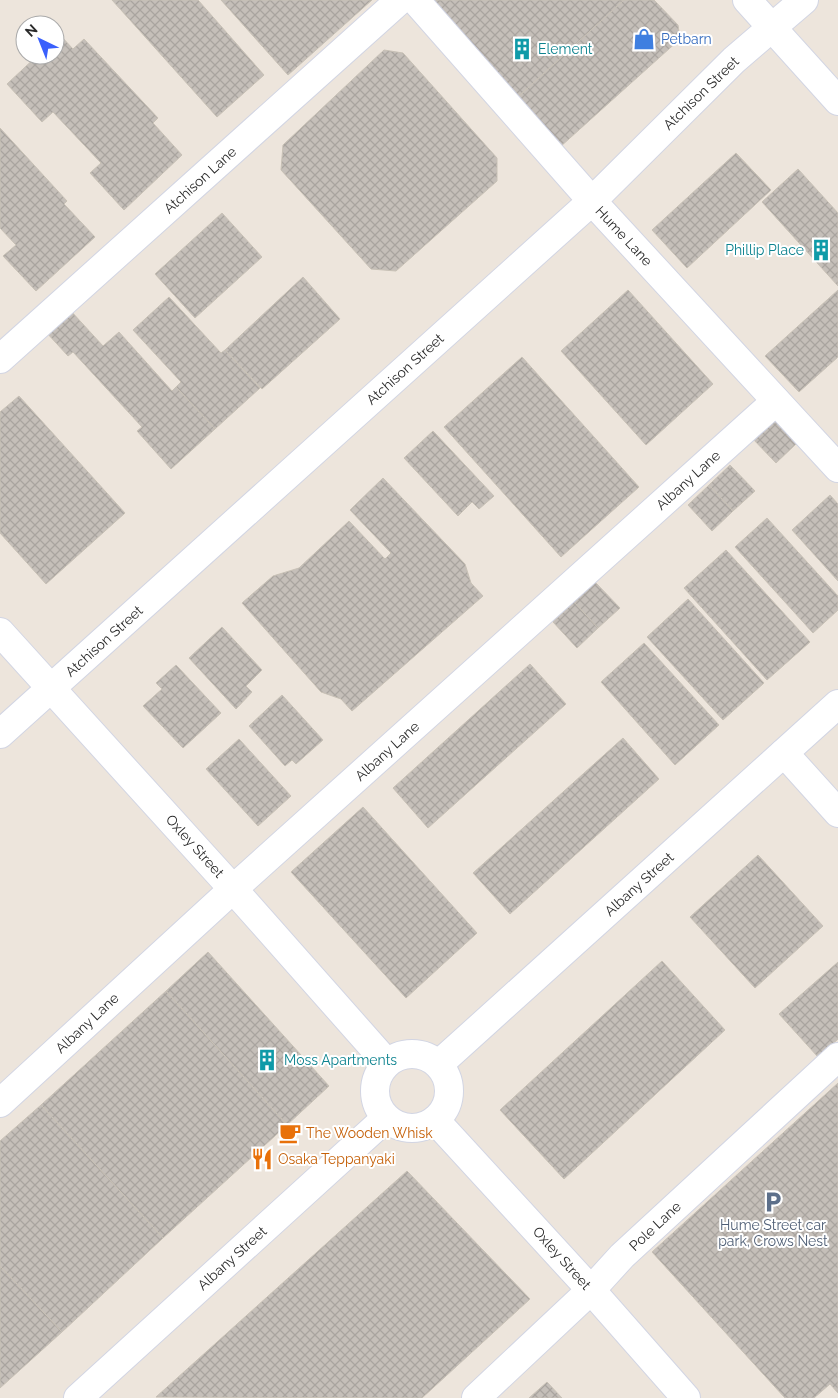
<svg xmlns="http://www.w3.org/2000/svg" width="838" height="1398" viewBox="0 0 838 1398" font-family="Raleway,sans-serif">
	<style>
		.building { fill: url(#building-cross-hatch); stroke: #c8c1b6 }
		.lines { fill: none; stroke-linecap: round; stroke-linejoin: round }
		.minor-casing { stroke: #d2d5e3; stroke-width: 30 }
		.minor { stroke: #fff; stroke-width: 28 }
		.labels { text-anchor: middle; stroke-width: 4; stroke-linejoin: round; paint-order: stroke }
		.shop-label { font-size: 14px; fill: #366cbe; stroke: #fff; text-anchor: start }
		.culture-label { font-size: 14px; fill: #0d838f; stroke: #fff; text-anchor: start }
		.street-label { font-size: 14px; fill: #2a2a2a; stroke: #fff }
		.food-label { font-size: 14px; fill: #c56008; stroke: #fff; text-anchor: start }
		.service-label { font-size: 14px; fill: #4e5e75; stroke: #fff }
	</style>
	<defs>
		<pattern id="building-cross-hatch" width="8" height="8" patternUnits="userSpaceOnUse" patternTransform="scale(1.25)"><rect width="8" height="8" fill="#c5bfb9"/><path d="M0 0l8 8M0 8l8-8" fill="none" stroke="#a9a49f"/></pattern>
	</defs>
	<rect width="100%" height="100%" fill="#ede5dc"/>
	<g class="building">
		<path d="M112 0H198L264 75 217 117Z"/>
		<path d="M221 0H372L288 75Z"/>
		<path d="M428 0H624L517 98Z"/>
		<path d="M624 0H654L678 25 680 39 560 147 517 98Z"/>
		<path d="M60 35 73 49 84 39 158 118 153 123 182 155 124 210 90 173 101 163 53 112 42 122 7 84 38 55H55V40Z"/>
		<path d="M384 50 403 53 497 158V181L396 271 371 269 281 170 283 145Z"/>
		<path d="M0 128 67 201 64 204 95 237 36 291 3 256 16 245 0 228Z"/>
		<path d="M736 153 771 190 687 268 652 230Z"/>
		<path d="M798 169 838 213V286L762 202Z"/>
		<path d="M222 213 262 257 195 318 155 274Z"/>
		<path d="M303 277 340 319 262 389 225 350Z"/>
		<path d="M628 290 713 384 646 445 561 351Z"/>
		<path d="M838 290V357L799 392 765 356Z"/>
		<path d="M169 297 221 353 225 350 260 388 215 429 176 387 181 382 133 330Z"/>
		<path d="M70 310 103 346 119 332 172 391 176 387 215 429 171 469 137 431 142 427 73 352 68 356 46 332Z"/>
		<path d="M522 357 639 487 561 557 444 427Z"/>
		<path d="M19 396 125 513 46 584 0 533V412Z"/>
		<path d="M773 417 797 443 776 463 751 437Z"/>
		<path d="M433 431 494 496 479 509 472 502 458 516 404 458Z"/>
		<path d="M730 465 755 491 733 511 709 485Z"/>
		<path d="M383 478 465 564 471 583 483 596 352 711 341 699 321 692 242 603 273 576 299 568 349 521 385 559 391 553 350 510Z"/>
		<path d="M709 485 733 511 712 531 688 505Z"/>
		<path d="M830 495 838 504V581L792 530Z"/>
		<path d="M767 518 838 596V610L813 633 735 547Z"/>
		<path d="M726 550 810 642 767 680 684 588Z"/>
		<path d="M595 582 620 608 598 628 574 602Z"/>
		<path d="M688 599 764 683 723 720 647 637Z"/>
		<path d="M574 602 598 628 577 648 553 622Z"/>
		<path d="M222 627 262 670 246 686 252 692 236 709 189 658Z"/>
		<path d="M644 643 719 725 675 765 601 682Z"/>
		<path d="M530 664 566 704 428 828 393 788Z"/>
		<path d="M176 665 221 713 183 748 143 706 162 689 156 683Z"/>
		<path d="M282 695 323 740 296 764 292 760 285 766 249 726Z"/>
		<path d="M623 738 659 779 510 914 473 873Z"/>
		<path d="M239 739 291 796 258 826 206 769Z"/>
		<path d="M363 807 477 933 406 998 291 872Z"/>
		<path d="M758 855 823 926 755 988 690 917Z"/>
		<path d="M208 952 329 1086 287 1125 166 991Z"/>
		<path d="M662 961 725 1030 564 1179 500 1110Z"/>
		<path d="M838 962V1039L818 1057 779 1014Z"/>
		<path d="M166 991 287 1125 163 1238 41 1105Z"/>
		<path d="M838 1083V1393L830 1384 814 1398H785L652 1252Z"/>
		<path d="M41 1105 163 1238 62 1332 0 1266V1141Z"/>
		<path d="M407 1171 530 1299 422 1398 156 1397Z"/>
		<path d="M0 1266 62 1332 0 1388Z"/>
		<path d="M547 1382 562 1398H529Z"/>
	</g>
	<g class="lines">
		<g class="minor-casing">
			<g id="minor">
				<path d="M415 0 592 201 838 468"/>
				<path d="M747 0 838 101"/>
				<path d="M0 359 400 0"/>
				<path d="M0 632 233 889 387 1063"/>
				<path d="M0 734 592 201 734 60 804 0"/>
				<path d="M784 753 838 813"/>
				<circle cx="412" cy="1091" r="37"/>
				<path d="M439 1064 838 704"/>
				<path d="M0 1103 233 889 776 401"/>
				<path d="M435 1120 591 1290 686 1398"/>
				<path d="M78 1398 386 1118"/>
				<path d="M476 1398 591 1290 622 1256 838 1057"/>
			</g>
		</g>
		<use href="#minor" class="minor"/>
	</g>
	<defs>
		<g id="shop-bare" transform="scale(1.725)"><path d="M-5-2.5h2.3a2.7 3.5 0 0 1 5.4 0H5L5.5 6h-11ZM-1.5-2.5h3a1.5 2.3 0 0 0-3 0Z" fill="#3f7fe0" stroke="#fff" stroke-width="2.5" paint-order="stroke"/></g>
		<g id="building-bare" transform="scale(1.725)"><path d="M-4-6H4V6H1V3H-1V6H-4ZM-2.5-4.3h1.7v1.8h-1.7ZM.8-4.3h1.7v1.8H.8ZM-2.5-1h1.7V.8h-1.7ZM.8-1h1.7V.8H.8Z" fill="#0f9aa8" stroke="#fff" stroke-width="2.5" paint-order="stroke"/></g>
		<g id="cafe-bare" transform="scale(1.725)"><path d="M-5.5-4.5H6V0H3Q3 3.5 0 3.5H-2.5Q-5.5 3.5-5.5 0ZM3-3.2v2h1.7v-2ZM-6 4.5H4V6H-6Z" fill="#e8710a" stroke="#fff" stroke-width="2.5" paint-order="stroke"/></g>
		<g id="restaurant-bare" transform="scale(1.725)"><path d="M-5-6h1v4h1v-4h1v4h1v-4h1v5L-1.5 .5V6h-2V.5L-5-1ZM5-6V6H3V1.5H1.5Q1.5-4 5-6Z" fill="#e8710a" stroke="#fff" stroke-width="2.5" paint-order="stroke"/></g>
		<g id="parking-bare" transform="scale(1.725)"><path d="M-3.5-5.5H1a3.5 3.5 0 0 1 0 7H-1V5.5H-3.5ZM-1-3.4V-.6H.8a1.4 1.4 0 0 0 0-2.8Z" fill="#5c6f8a" stroke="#fff" stroke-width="2.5" paint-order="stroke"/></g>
	</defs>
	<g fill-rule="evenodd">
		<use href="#shop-bare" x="644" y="39"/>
		<use href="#building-bare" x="522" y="49"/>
		<use href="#building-bare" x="821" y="250"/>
		<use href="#building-bare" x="267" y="1060"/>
		<use href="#cafe-bare" x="290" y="1133"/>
		<use href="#restaurant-bare" x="262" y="1159"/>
		<use href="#parking-bare" x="773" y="1202"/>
	</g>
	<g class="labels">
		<g class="shop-label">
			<text x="661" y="44">Petbarn</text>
		</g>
		<g class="culture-label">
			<text x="538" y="54">Element</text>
			<text x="804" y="255" text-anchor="end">Phillip Place</text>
			<text x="284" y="1065">Moss Apartments</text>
		</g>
		<g class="street-label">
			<text transform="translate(701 93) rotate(-44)" y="5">Atchison Street</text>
			<text transform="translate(200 180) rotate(-42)" y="5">Atchison Lane</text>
			<text transform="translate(624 236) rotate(47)" y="5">Hume Lane</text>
			<text transform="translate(405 369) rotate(-42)" y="5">Atchison Street</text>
			<text transform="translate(688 480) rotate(-42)" y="5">Albany Lane</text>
			<text transform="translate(104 641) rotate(-42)" y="5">Atchison Street</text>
			<text transform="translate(387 751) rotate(-42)" y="5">Albany Lane</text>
			<text transform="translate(195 846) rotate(48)" y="5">Oxley Street</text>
			<text transform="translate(639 884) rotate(-42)" y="5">Albany Street</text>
			<text transform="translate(87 1023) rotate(-43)" y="5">Albany Lane</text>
			<text transform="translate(655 1226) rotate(-43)" y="5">Pole Lane</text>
			<text transform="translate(232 1258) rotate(-42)" y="5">Albany Street</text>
			<text transform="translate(562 1258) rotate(48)" y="5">Oxley Street</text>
		</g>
		<g class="food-label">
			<text x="306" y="1138">The Wooden Whisk</text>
			<text x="278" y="1164">Osaka Teppanyaki</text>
		</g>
		<g class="service-label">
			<text x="773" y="1230">Hume Street car<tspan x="773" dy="16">park, Crows Nest</tspan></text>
		</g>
	</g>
	<g transform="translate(40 40) rotate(317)"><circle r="24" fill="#ffffff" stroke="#aaaaaa"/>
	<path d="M0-4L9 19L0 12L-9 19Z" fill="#3a60fc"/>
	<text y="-8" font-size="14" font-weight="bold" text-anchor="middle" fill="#2a2a2a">N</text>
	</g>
</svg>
